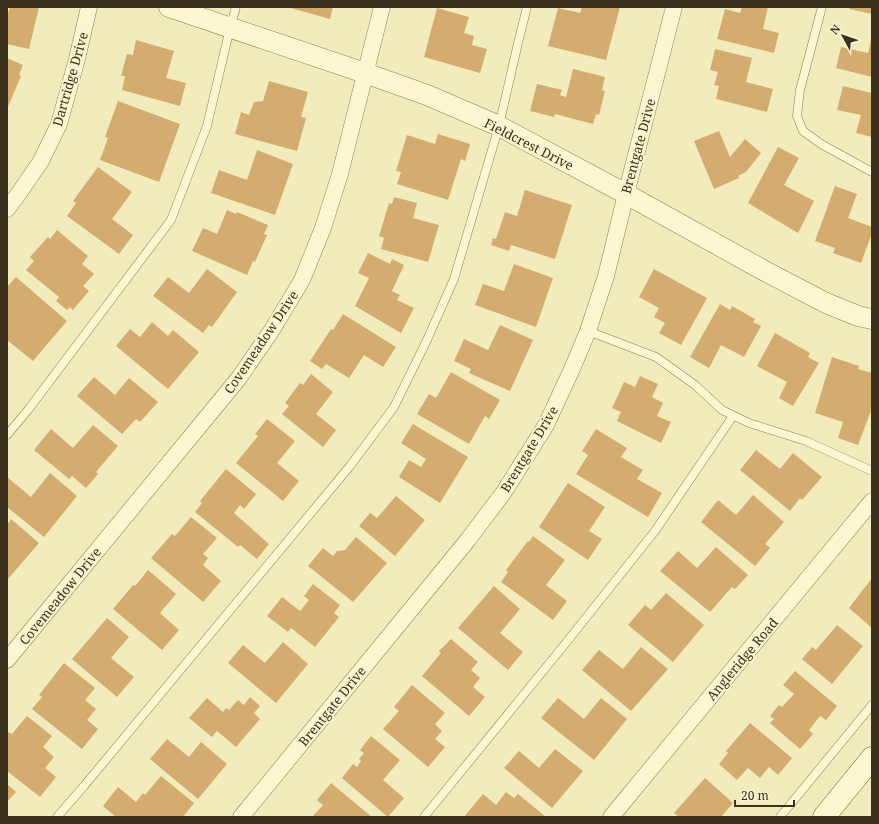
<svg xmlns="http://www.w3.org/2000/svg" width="879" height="824" viewBox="0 0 879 824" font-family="'Noto Serif',serif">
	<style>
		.building { fill: #d4ac6f }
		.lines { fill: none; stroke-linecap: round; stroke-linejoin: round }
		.service-casing { stroke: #8c7c54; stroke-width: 9 }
		.minor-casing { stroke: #8c7c54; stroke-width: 17 }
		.tertiary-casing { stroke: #8c7c54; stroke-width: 21 }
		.secondary-casing { stroke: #6d5d38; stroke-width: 23 }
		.service { stroke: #fcf7d1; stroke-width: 8 }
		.minor { stroke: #fcf7d1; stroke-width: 16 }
		.tertiary { stroke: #fcf7d1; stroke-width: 20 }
		.secondary { stroke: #fcf7d1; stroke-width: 22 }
		.labels { text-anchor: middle; stroke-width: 4; stroke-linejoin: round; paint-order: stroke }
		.street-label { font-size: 13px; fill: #3a301b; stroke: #f9f4ce }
	</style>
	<rect width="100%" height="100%" fill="#f2ecbd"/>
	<g class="building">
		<path d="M10 7H39L29 49 7 44V16Z"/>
		<path d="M287 7H333L330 19Z"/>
		<path d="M582 7H620L606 60 548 46 558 8 580 13Z"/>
		<path d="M742 7H768L763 29 779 33 774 53 717 39 725 9 740 13Z"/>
		<path d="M850 7H872V14L849 9Z"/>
		<path d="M437 8 469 17 464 33 474 36 472 45 487 49 480 73 424 57Z"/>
		<path d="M136 40 174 51 166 78 186 83 180 106 122 90 125 76H121L127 54 133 55Z"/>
		<path d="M871 40 872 77 836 68 841 47 868 53Z"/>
		<path d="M715 49 752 58 746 82 773 89 767 112 716 99 719 86 714 85 718 72 710 70Z"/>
		<path d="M7 58 23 65 19 75 21 76 7 109Z"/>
		<path d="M573 69 605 77 602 90 605 91 599 115 596 114 593 124 555 114 554 117 530 111 537 84 562 90 560 95 566 97Z"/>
		<path d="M269 81 308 92 301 117 306 118 297 151 235 134 241 112 249 115 254 102 263 101Z"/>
		<path d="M843 86 872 93V137L856 133 861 115 837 110Z"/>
		<path d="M118 101 180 124 159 182 100 160 108 138 105 137Z"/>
		<path d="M719 131 730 157 745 139 761 153 746 172 738 176 739 178 714 189 694 141Z"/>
		<path d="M438 134 470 144 465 161 461 159 448 200 397 184 401 172 396 171 407 135 435 144Z"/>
		<path d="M778 147 799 158 784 185 814 201 798 233 748 203Z"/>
		<path d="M257 150 293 164 275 215 211 193 219 170 247 180Z"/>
		<path d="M98 167 132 192 112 219 133 235 119 254 67 216 76 203 73 201Z"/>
		<path d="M835 186 857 194 848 218 872 227V233L861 263 833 253 835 248 815 241Z"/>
		<path d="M525 190 572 205 555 259 511 245 509 251 491 245 493 238 496 239 505 212 517 216Z"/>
		<path d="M394 197 417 203 413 218 439 225 428 262 381 249 384 238 379 236 389 203 392 204Z"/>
		<path d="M227 210 236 214 237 212 268 225 264 234 267 235 255 262 253 261 247 275 192 251 203 228 217 234Z"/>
		<path d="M57 230 88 256 82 264 94 274 83 286 89 291 73 310 70 307 67 310 56 301 59 297 26 270 34 261 30 257 48 237 50 239Z"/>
		<path d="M368 253 390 264 392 259 404 265 392 291 400 295 397 300 414 308 401 333 355 306 369 278 358 273Z"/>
		<path d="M514 264 553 278 536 327 475 305 483 284 504 291Z"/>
		<path d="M207 269 237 292 212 327 209 325 203 333 153 296 168 277 189 293Z"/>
		<path d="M654 269 707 298 681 345 659 333 665 323 654 317 659 308 639 297Z"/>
		<path d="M16 277 67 321 33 361 7 340V287Z"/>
		<path d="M720 304 730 310 732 306 755 319 753 322 761 326 744 357 721 345 709 368 690 357Z"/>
		<path d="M343 314 396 347 383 367 364 355 349 378 326 364 322 369 310 361 331 329 333 330Z"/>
		<path d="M152 322 168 336 173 330 199 352 168 389 116 346 130 329 140 337Z"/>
		<path d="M500 325 533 340 510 391 469 373 471 369 454 361 464 339 488 350Z"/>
		<path d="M775 333 810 353 808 357 819 363 793 406 779 398 787 382 757 366Z"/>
		<path d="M832 357 859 366 858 369 872 373V408L858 445 838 438 843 422 815 413Z"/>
		<path d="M451 372 500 400 489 419 485 416 469 444 417 414 429 394 436 398Z"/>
		<path d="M311 374 333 392 316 414 336 430 323 447 282 414 289 406 285 403 300 383 303 385Z"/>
		<path d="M640 376 658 384 652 397 663 403 657 416 671 422 661 443 617 421 621 412 612 408 624 382 635 387Z"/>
		<path d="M94 377 115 395 129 378 158 402 140 422 136 419 122 434 77 396Z"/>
		<path d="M267 419 295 441 277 463 299 481 283 501 236 463 258 436 255 434Z"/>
		<path d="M413 424 468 457 440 503 399 477 409 460 421 467 426 459 401 443Z"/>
		<path d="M93 425 118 446 96 472 98 474 86 488 72 476 69 479 34 450 51 429 73 448Z"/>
		<path d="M596 429 627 448 621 457 643 470 637 479 662 493 648 517 576 474 588 455 582 451Z"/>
		<path d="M756 450 780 469 793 453 822 477 802 500 800 498 790 511 740 470Z"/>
		<path d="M226 469 256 494 244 509 240 505 234 513 269 544 257 559 240 545 238 547 195 512 202 503 200 501Z"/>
		<path d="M50 473 77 496 44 537 7 507V477L31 497Z"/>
		<path d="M568 483 605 507 589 531 602 539 588 560 539 527Z"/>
		<path d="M753 495 784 522 765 544 770 548 755 566 701 522 718 500 736 515Z"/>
		<path d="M396 496 425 520 395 556 359 526 370 513 377 518Z"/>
		<path d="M191 517 217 538 203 554 208 558 203 565 221 581 203 602 151 558 172 534 175 536Z"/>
		<path d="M11 519 39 543 7 580V525Z"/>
		<path d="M533 536 565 560 546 585 567 601 553 620 501 582 508 572 506 570 528 541 529 542Z"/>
		<path d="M356 537 387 563 353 602 308 566 323 548 333 556 337 551 345 550Z"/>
		<path d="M716 547 748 575 735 589 732 587 710 612 660 571 678 551 697 568Z"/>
		<path d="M148 570 176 594 160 613 179 630 162 650 113 609 133 585 135 586Z"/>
		<path d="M872 578V628L849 608Z"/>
		<path d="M313 584 340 605 334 613 339 617 315 647 291 628 288 632 267 616 282 597 300 611 309 600 304 596Z"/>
		<path d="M494 586 520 609 500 633 523 652 508 670 458 628Z"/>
		<path d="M666 593 704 625 673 662 628 625 645 605 651 610Z"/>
		<path d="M107 618 129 637 111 658 134 677 117 697 72 659Z"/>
		<path d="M837 625 863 646 832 684 802 659 812 647 816 650Z"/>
		<path d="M451 639 478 662 471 670 480 678 473 687 485 697 469 716 422 676 441 653 439 651Z"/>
		<path d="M283 642 308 664 276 703 228 663 243 645 265 663Z"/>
		<path d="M641 647 668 669 631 711 582 670 599 650 623 669Z"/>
		<path d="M64 663 95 688 85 700 96 709 87 720 98 729 82 749 32 709 42 697 39 695Z"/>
		<path d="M795 671 837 706 826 720 820 716 809 730 813 734 800 749 770 723 774 719 770 716 779 705 782 707 794 694 783 685Z"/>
		<path d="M412 685 445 713 435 724 442 731 435 739 445 747 428 767 383 729 399 711 394 707Z"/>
		<path d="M250 697 260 706 254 713 260 719 236 747 217 731 212 737 189 718 207 698 223 712 226 708 229 710 238 700 244 705Z"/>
		<path d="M558 698 584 719 601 698 627 719 594 760 541 718Z"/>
		<path d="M27 716 52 736 43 747 54 757 45 768 56 777 40 797 7 771V734L9 732 12 734Z"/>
		<path d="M750 723 792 758 778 775 769 767 760 778 748 768 737 780 719 764 728 753 726 751Z"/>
		<path d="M371 736 400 760 383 780 404 798 388 817 342 778 353 764 357 767 361 761 359 759 364 753 360 750Z"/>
		<path d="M167 739 189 757 201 742 227 764 198 799 150 759Z"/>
		<path d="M555 749 583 771 552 808 504 768 519 751 539 768Z"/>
		<path d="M161 776 194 803 183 817H116L103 806 118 787 136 802 143 793 145 795Z"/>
		<path d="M705 778 733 803 721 817H679L674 813Z"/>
		<path d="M331 783 372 817H312L323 805 317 800Z"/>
		<path d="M7 784 16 792 7 802Z"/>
		<path d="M506 792 514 798 518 794 546 817H464L483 794 496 805Z"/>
	</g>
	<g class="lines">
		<g class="service-casing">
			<g id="service">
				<path d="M822 7 800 90 797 116 803 131 821 144 872 172"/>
				<path d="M588 331 656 357 695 385 722 410 749 423 806 441 872 471"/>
				<path d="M7 435 28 410 171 220 207 126 230 28 236 7"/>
				<path d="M57 817 84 786 350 466 394 407 427 340 454 279 499 126 518 43 527 7"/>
				<path d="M424 817 565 644 655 531 733 416"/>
				<path d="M780 817 872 705"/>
			</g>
		</g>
		<g class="minor-casing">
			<g id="minor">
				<path d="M7 209 17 196 41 161 59 124 77 59 89 7"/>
				<path d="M7 660 239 378 272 330 302 280 323 228 340 174 382 7"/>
				<path d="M241 817 467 541 504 492 546 425 572 369 588 331 606 276 626 194 674 7"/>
				<path d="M611 817 872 501"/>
			</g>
		</g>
		<g class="tertiary-casing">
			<path id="tertiary" d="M169 7 365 73 427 95 499 126 626 194 763 270 826 303 858 316 872 319"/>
		</g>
		<g class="secondary-casing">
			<path id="secondary" d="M824 817 872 758"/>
		</g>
		<use href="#service" class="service"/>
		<use href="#minor" class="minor"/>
		<use href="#tertiary" class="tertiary"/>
		<use href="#secondary" class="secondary"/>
	</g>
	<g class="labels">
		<g class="street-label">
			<text transform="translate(70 79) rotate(-74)" y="5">Dartridge Drive</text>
			<text transform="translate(529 144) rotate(27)" y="5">Fieldcrest Drive</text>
			<text transform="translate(638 146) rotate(-75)" y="5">Brentgate Drive</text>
			<text transform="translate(261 342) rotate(-56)" y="5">Covemeadow Drive</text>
			<text transform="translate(529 449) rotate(-59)" y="5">Brentgate Drive</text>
			<text transform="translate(60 596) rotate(-51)" y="5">Covemeadow Drive</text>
			<text transform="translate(742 659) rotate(-50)" y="5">Angleridge Road</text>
			<text transform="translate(332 706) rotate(-51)" y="5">Brentgate Drive</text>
		</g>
	</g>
	<rect width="879" height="824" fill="none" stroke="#3a301b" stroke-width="16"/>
	<g transform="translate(843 36) rotate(310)" stroke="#f9f4ce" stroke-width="3" paint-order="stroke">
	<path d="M0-3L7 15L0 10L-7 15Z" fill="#3a301b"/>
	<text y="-6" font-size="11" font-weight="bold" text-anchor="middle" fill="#3a301b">N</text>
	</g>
	<path d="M735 800v6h59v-6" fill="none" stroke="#3a301b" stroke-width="2"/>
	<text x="741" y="800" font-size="12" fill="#3a301b" stroke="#f9f4ce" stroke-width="3" paint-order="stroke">20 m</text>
</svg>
